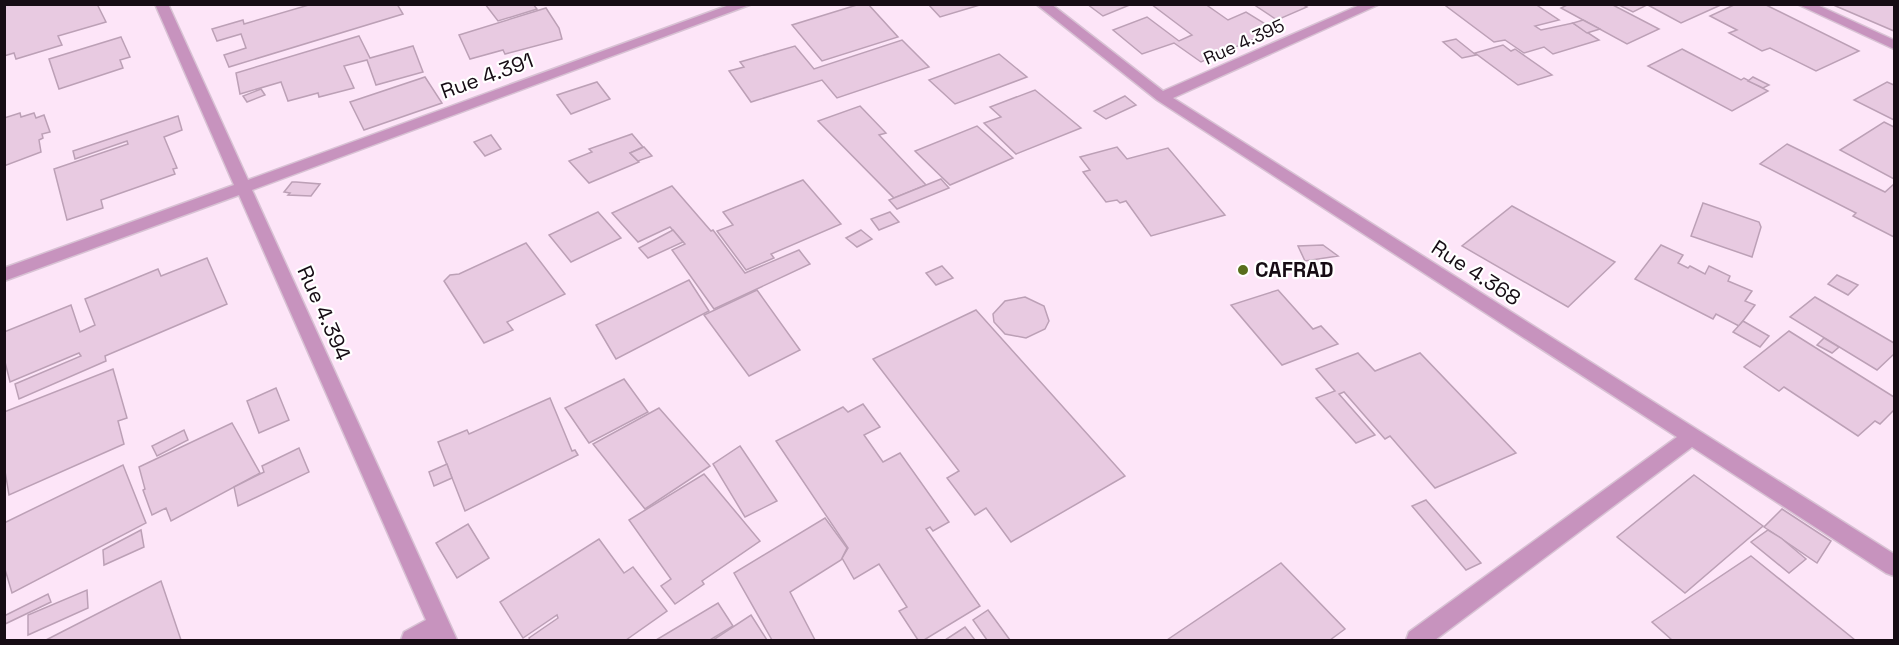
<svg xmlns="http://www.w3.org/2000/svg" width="1899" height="645" viewBox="0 0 1899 645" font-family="'Space Grotesk',sans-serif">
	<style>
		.building { fill: #e8cae1; stroke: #bca0b6; stroke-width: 1.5 }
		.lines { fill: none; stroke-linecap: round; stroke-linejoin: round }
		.street-casing { stroke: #d8c2d4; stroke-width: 3 }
		.street { fill: #c793be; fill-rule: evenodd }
		.poi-dot { fill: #586d1c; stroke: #fff; stroke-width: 2 }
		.labels { text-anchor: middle; stroke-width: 4.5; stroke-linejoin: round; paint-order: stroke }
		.far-street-label { font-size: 18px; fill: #160c14; stroke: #fff }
		.street-label { font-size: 21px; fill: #160c14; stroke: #fff }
		.poi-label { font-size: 21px; font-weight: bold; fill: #160c14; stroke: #fff; text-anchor: start }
	</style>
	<rect width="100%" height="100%" fill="#fde5f8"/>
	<g class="building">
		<path d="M4 4H97L106 22 58 36 62 45 16 59 14 53 4 56Z"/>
		<path d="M312 4H397L403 14 229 67 224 55 246 48 241 34 217 41 212 29 243 20 244 24Z"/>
		<path d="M485 4H533L537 9 498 21Z"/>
		<path d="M860 4H868L898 37 822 61 792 25Z"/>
		<path d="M928 4H983L940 17Z"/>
		<path d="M1087 4H1132L1103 16Z"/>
		<path d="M1151 4H1205L1228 20 1246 12 1275 30 1201 62 1174 43 1142 54 1113 30 1147 17 1179 41 1192 35Z"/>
		<path d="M1253 4H1302L1307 7 1277 20Z"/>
		<path d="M1452 4H1535L1559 20 1535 26 1541 30 1573 23 1599 40 1553 54 1544 47 1524 53 1505 40 1494 42 1446 6Z"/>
		<path d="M1569 4H1611L1659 29 1627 44 1561 8Z"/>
		<path d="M1617 4H1642L1645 6 1633 12Z"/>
		<path d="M1646 4H1723L1681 23Z"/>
		<path d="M1736 4H1764L1859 51 1816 71 1770 48 1762 51 1729 33 1737 30 1710 16Z"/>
		<path d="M1831 4H1894V31Z"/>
		<path d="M546 8 559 28 562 39 505 54 503 50 470 59 459 35Z"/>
		<path d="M1583 20 1600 29 1587 33 1573 23Z"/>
		<path d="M359 36 370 58 413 46 423 72 376 85 367 60 344 66 354 88 319 97 318 93 288 101 281 82 240 94 236 73Z"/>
		<path d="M121 37 130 57 120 60 123 68 59 89 49 59Z"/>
		<path d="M1456 39 1476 55 1462 58 1443 42Z"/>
		<path d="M902 40 929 67 837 98 822 80 751 102 729 71 744 67 740 62 795 46 814 69Z"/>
		<path d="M1503 45 1511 51 1515 49 1552 75 1518 85 1475 53Z"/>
		<path d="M1682 49 1741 80 1744 78 1768 91 1732 111 1648 66Z"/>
		<path d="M999 54 1027 77 955 104 929 80Z"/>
		<path d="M425 77 442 103 364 130 350 102Z"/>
		<path d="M1753 77 1769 85 1763 88 1748 81Z"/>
		<path d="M597 82 610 99 571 114 557 95Z"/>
		<path d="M1887 82 1894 85V120L1854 100Z"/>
		<path d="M261 89 265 95 247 102 243 96Z"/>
		<path d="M1035 90 1081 128 1016 154 984 123 1001 117 990 107Z"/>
		<path d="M1125 96 1136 105 1106 119 1094 111Z"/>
		<path d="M860 106 886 133 879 135 926 185 894 198 818 121Z"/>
		<path d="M20 113 21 117 34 113 36 118 44 115 50 132 42 134 43 138 39 140 41 152 4 166V118Z"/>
		<path d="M178 116 182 130 164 137 177 168 173 169 175 174 101 200 103 208 67 220 54 169 128 144 127 141 75 159 73 151Z"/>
		<path d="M1884 122 1894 127V179L1840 150Z"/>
		<path d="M977 126 1013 158 950 185 915 151Z"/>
		<path d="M632 134 643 147 630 153 639 162 589 183 569 161 592 152 589 149Z"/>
		<path d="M491 135 501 149 485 156 474 142Z"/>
		<path d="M1787 144 1885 192 1894 184V237L1853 216 1856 213 1760 164Z"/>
		<path d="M644 147 652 156 638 161 630 153Z"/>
		<path d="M1117 147 1127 159 1168 148 1225 215 1151 236 1126 201 1120 203 1117 200 1106 202 1083 172 1090 170 1080 157Z"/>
		<path d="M941 179 949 188 897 209 889 200Z"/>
		<path d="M803 180 841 224 771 254 774 258 746 270 717 231 733 225 723 212Z"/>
		<path d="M292 182H296L320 184 311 196 288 195 290 193 284 192Z"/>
		<path d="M672 186 711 231 713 230 745 273 799 250 810 264 714 309 672 250 685 244 670 227 638 242 612 213Z"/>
		<path d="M1703 203 1759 222 1761 227 1752 257 1691 236Z"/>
		<path d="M1512 206 1615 262 1568 307 1462 246Z"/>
		<path d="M598 212 621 238 571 262 549 235Z"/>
		<path d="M890 212 899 222 879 230 871 219Z"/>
		<path d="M673 230 683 242 648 258 639 248Z"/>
		<path d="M861 230 872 239 857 247 846 238Z"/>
		<path d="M526 243 565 294 507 322 513 330 484 343 444 281 450 275 459 274Z"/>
		<path d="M1323 245 1338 256 1305 261 1298 246Z"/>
		<path d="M1661 245 1683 255 1678 263 1688 268 1690 266 1705 274 1709 266 1730 276 1728 281 1752 291 1745 301 1755 305 1739 326 1716 314 1713 319 1635 279Z"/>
		<path d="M207 258 227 304 105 356 106 361 19 399 15 384 81 356 79 353 10 382 4 358V332L71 305 80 332 95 325 85 299 158 269 161 276Z"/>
		<path d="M942 266 953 278 936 285 926 273Z"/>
		<path d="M1837 275 1858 285 1848 295 1828 284Z"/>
		<path d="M689 280 709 311 616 359 596 325Z"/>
		<path d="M757 290 800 350 749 376 704 315Z"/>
		<path d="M1278 290 1313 329 1321 326 1338 344 1282 365 1231 305Z"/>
		<path d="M1025 297 1044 306 1049 321 1045 329 1026 338 1005 334 994 322 993 314 1005 301Z"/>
		<path d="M1815 297 1894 343V354L1877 370 1790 317Z"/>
		<path d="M976 310 1125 476 1011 542 986 508 975 515 947 478 959 471 873 359Z"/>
		<path d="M1743 321 1769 336 1760 347 1733 332Z"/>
		<path d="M1789 331 1894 397V410L1880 424 1875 421 1858 436 1784 387 1779 391 1744 367Z"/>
		<path d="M1824 338 1839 347 1832 353 1817 345Z"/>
		<path d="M1358 353 1375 371 1420 353 1516 453 1435 488 1390 436 1385 439 1344 392 1339 394 1375 435 1356 443 1316 398 1335 391 1316 369Z"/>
		<path d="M113 369 127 418 118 421 124 444 9 495 4 465V412Z"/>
		<path d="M624 379 648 412 589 443 565 408Z"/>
		<path d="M276 388 289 420 259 433 247 401Z"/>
		<path d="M550 398 572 451 575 450 578 455 465 511 438 442 467 430 469 434Z"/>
		<path d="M863 404 880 427 864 435 883 462 900 453 949 522 933 531 930 527 926 529 980 606 924 640H918L899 611 907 607 879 564 854 579 842 558 848 548 776 441 843 407 848 412Z"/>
		<path d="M659 408 710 466 645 509 593 444Z"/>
		<path d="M232 423 260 473 171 521 166 508 152 515 143 490 145 489 139 467Z"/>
		<path d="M184 430 188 440 157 456 152 446Z"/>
		<path d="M740 446 777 501 745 517 713 464Z"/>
		<path d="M299 448 309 472 238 506 234 487 264 472 262 466Z"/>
		<path d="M447 464 452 478 434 486 429 472Z"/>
		<path d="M123 465 146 523 12 593 4 566V523Z"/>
		<path d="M704 474 760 541 702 581 704 584 675 604 661 586 671 579 629 520Z"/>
		<path d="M1694 475 1763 526 1685 593 1617 537Z"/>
		<path d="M1426 500 1481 563 1466 570 1412 506Z"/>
		<path d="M1782 509 1831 541 1817 563 1764 527Z"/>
		<path d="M825 518 847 548 841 560 790 592 815 640H772L734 573Z"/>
		<path d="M468 524 489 558 457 578 436 543Z"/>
		<path d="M141 530 144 547 104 565 103 550Z"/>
		<path d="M1768 530 1781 538 1806 559 1789 573 1751 542Z"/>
		<path d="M599 539 624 573 633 567 667 611 626 640H530L529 638 558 618 557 615 523 638 500 602Z"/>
		<path d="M1751 556 1855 640H1672L1652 622Z"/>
		<path d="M1281 563 1345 629 1330 640H1167Z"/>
		<path d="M161 581 181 640H46Z"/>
		<path d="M87 590 88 608 28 635V615Z"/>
		<path d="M48 594 51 602 5 624 4 616Z"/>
		<path d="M718 603 733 626 710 640H656Z"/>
		<path d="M988 610 1010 640H987L973 620Z"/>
		<path d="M751 615 767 640H713Z"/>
		<path d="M965 627 975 640H945Z"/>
	</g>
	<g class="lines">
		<g class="street-casing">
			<g id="street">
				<path d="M155 4H168L248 180 732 4H752L252 190 457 640H401L404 632 426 620 239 195 4 281V268L234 185Z"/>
				<path d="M1036 4H1051L1163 91 1362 4H1380L1173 98 1894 554V576L1886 573 1692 447 1435 640H1406L1409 632 1677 437 1157 100Z"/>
				<path d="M1797 4H1815L1894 40V49Z"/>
			</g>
		</g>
		<use href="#street" class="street"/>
	</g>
	<circle class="poi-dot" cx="1243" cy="270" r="6"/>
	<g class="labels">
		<g class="far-street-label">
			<text transform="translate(1244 42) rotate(-24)" y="6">Rue 4.395</text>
		</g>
		<g class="street-label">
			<text transform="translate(487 76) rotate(-20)" y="7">Rue 4.391</text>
			<text transform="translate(1476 273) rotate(33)" y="7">Rue 4.368</text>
			<text transform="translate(324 313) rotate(66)" y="7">Rue 4.394</text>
		</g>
		<g class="poi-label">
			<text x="1255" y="277">CAFRAD</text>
		</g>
	</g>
	<rect width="1899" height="645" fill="none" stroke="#160c14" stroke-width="12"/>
</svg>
